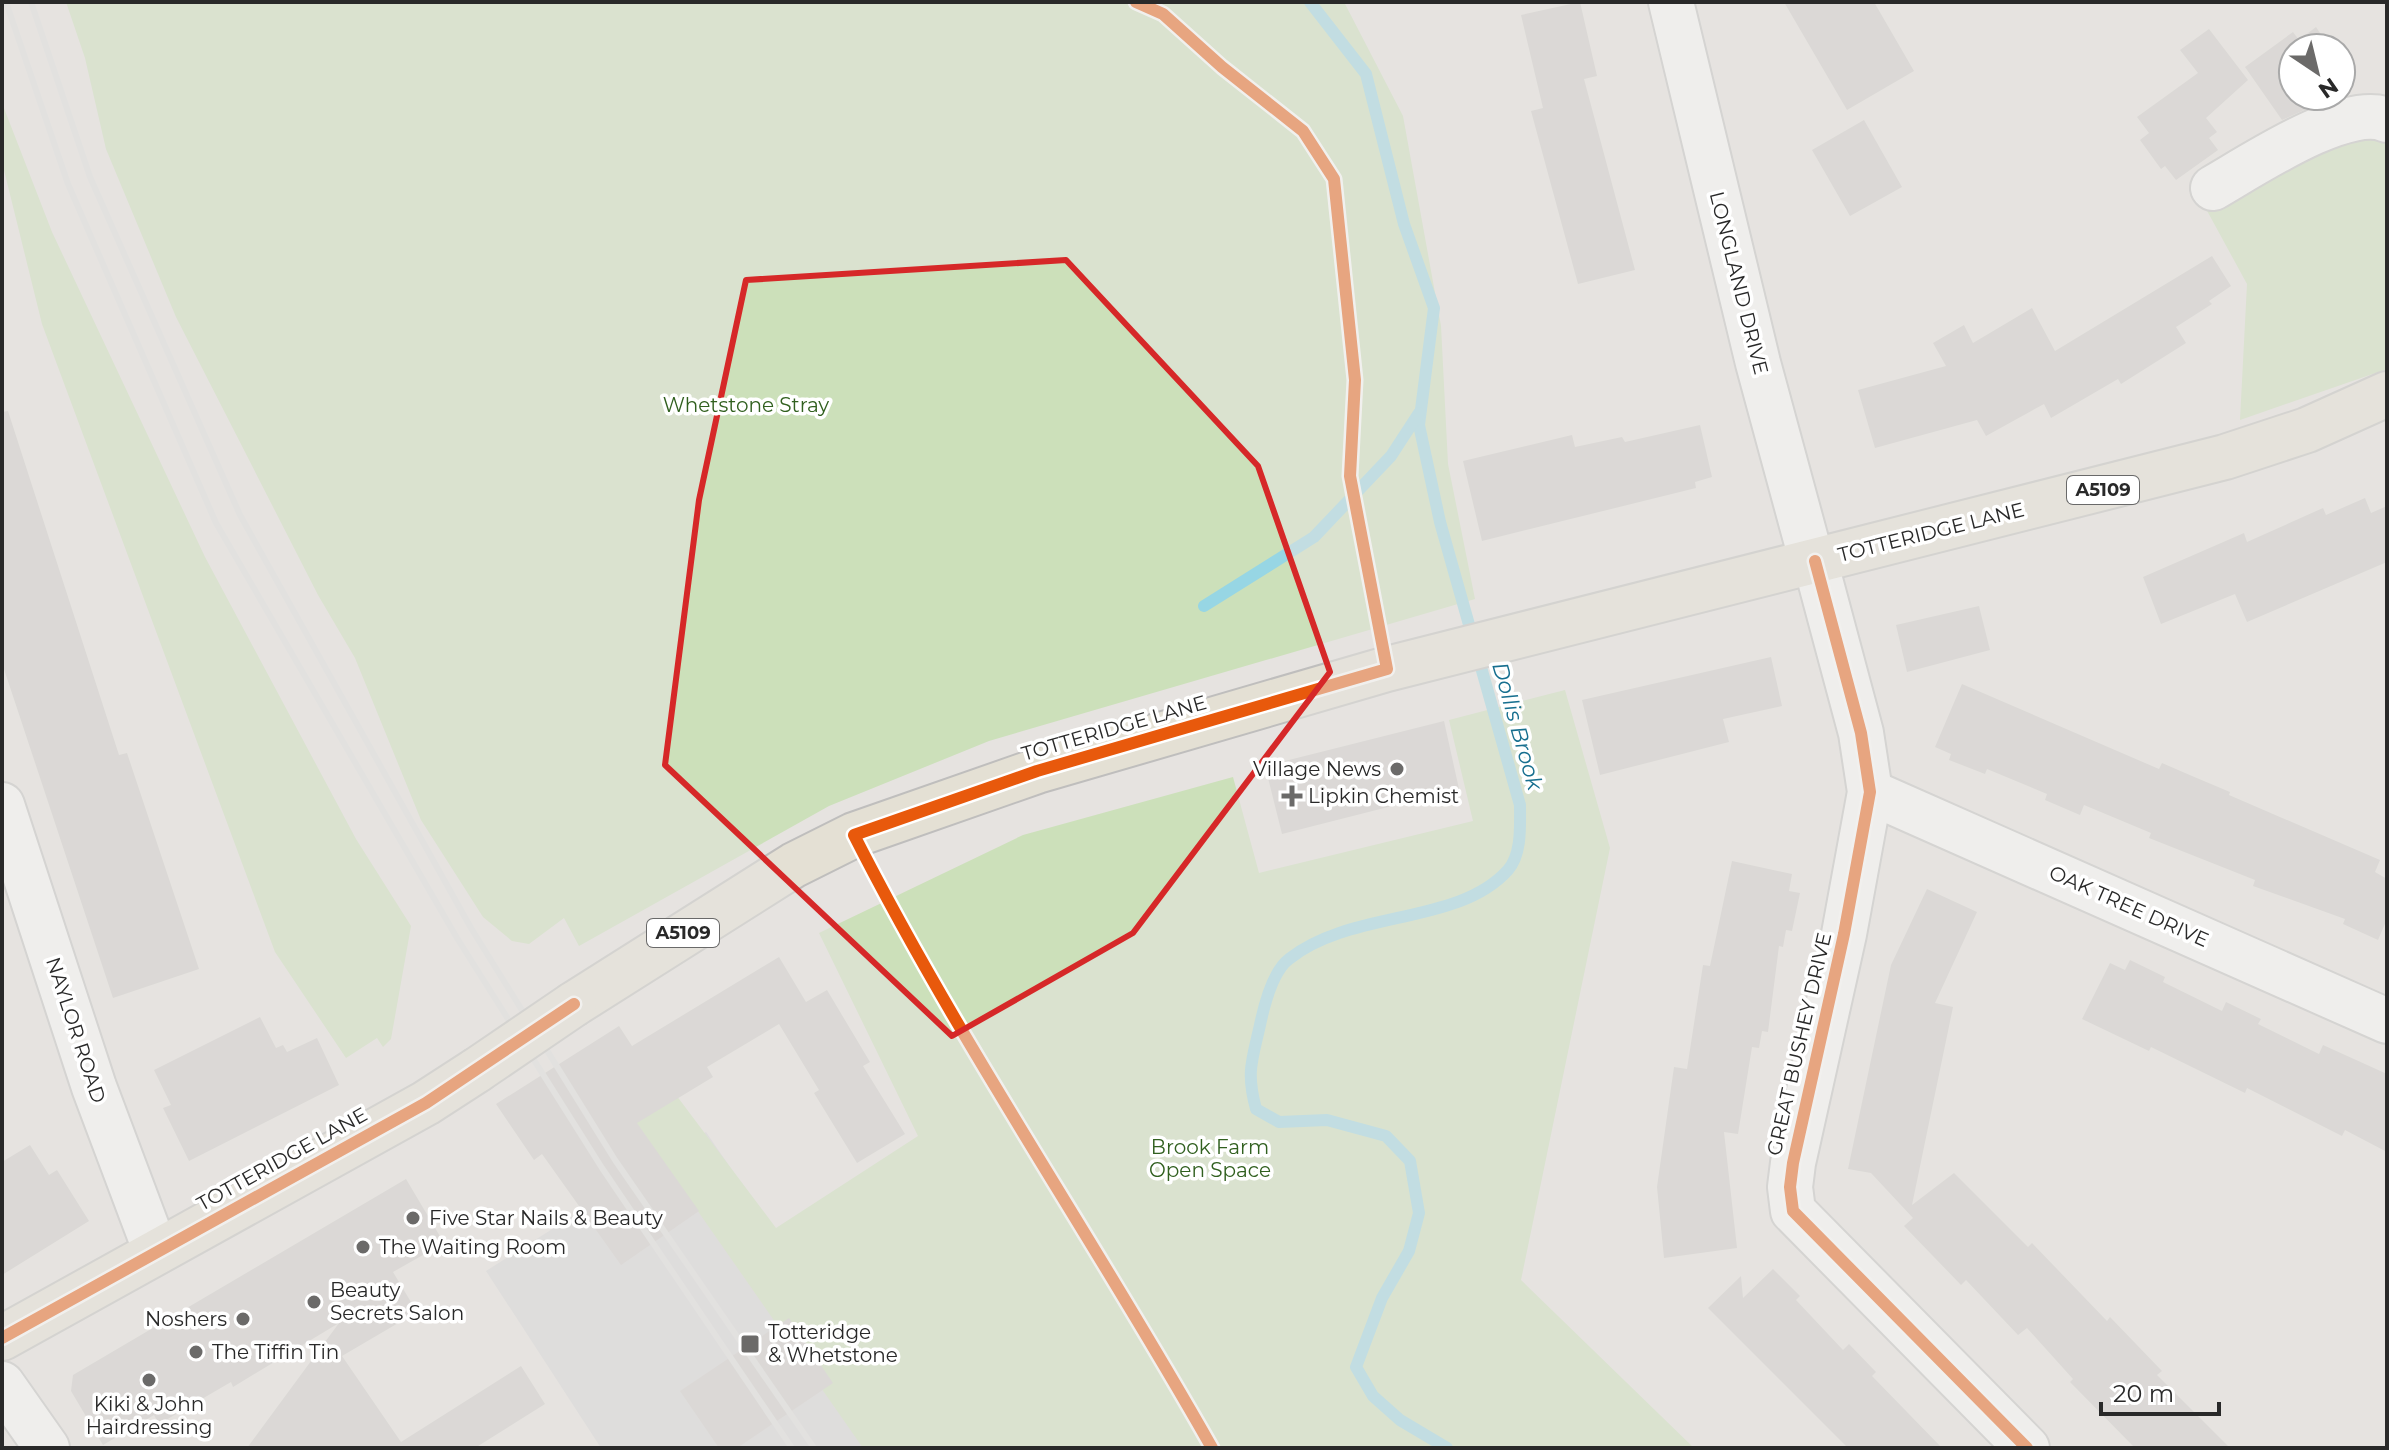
<svg xmlns="http://www.w3.org/2000/svg" width="2389" height="1450" viewBox="0 0 2389 1450" font-family="Montserrat,sans-serif">
	<style>
		.industrial { fill: #d6d4d7 }
		.green { fill: #cce0ba }
		.lines { fill: none; stroke-linecap: round; stroke-linejoin: round }
		.stream { stroke: #97d6e4; stroke-width: 12 }
		.building { fill: #cecbc9 }
		.street-casing { stroke: #c0c0c1; stroke-width: 48 }
		.secondary-casing { stroke: #c0c0c1; stroke-width: 48 }
		.primary-casing { stroke: #bfbebd; stroke-width: 48 }
		.street { stroke: #fbfbfa; stroke-width: 44 }
		.secondary { stroke: #fbfbfa; stroke-width: 44 }
		.primary { stroke: #e4e0d4; stroke-width: 44 }
		.rail { stroke: #ddddde; stroke-width: 6 }
		.primary-bridge-casing { stroke: #bfbebd; stroke-width: 48; stroke-linecap: butt }
		.primary-bridge { stroke: #e4e0d4; stroke-width: 44 }
		.cycleway-casing { stroke: #fff; stroke-width: 17 }
		.cycleway { stroke: #e8590c; stroke-width: 12 }
		.marked { fill: none; stroke: #d62828; stroke-width: 6; stroke-linejoin: round }
		.poi-dot { fill: #6b6a69; stroke: #fff; stroke-width: 3 }
		.labels { text-anchor: middle; stroke-width: 7; stroke-linejoin: round; paint-order: stroke }
		.shield { fill: #fff; stroke: #696969; stroke-width: 2 }
		.shield-label { font-size: 18px; font-weight: bold; fill: #292929 }
		.street-label { font-size: 20px; fill: #292929; stroke: #fff }
		.park-label { font-size: 20px; fill: #31601f; stroke: #fff }
		.poi-label { font-size: 20px; fill: #292929; stroke: #fff; text-anchor: start }
		.water-label { font-size: 22px; font-style: italic; fill: #176f8f; stroke: #fff }
	</style>
	<rect width="100%" height="100%" fill="#e6e3e0"/>
	<path class="industrial" d="M706 1132 922 1448H601L486 1271Z"/>
	<g class="green">
		<path d="M66 2H1344L1403 116 1441 326 1448 464 1475 599 989 741 829 806 579 946 564 918 529 944 512 941 483 917 421 820 355 658 318 595 176 317 106 149 85 58Z"/>
		<path d="M2 103 52 232 205 557 356 839 411 926 391 1039 383 1047 377 1038 346 1058 275 952 42 324 2 162Z"/>
		<path d="M2329 137H2387V369L2240 420 2247 284 2205 207Z"/>
		<path d="M1565 690 1610 848 1521 1280 1694 1448H863L612 1088 652 1063 776 1228 918 1136 819 933 1023 835 1233 777 1259 873 1473 821 1449 720Z"/>
	</g>
	<g class="lines">
		<g class="stream">
			<path d="M1310 2 1366 74 1404 224 1434 308 1419 425 1440 522 1520 805C1520 826 1522 854 1508 870 1458 926 1352 909 1289 959 1273 971 1264 1006 1260 1025 1252 1061 1246 1072 1256 1109L1279 1122 1327 1120 1386 1136 1410 1161 1419 1213 1409 1251 1382 1298 1356 1367 1373 1396 1400 1420 1447 1448"/>
			<path d="M1204 606 1314 537 1391 456 1419 413"/>
		</g>
	</g>
	<g class="building">
		<path d="M1580 2 1597 76 1584 79 1635 270 1578 284 1531 111 1543 108 1521 15Z"/>
		<path d="M1784 2H1874L1914 71 1847 110Z"/>
		<path d="M2316 27 2330 48H2293V96H2314L2317 104 2282 120 2245 67 2293 32 2299 40Z"/>
		<path d="M2209 29 2248 80 2206 118 2217 132 2209 138 2218 150 2176 180 2165 166 2161 169 2140 140 2149 133 2137 117 2198 73 2180 50Z"/>
		<path d="M1864 120 1902 187 1850 216 1812 150Z"/>
		<path d="M2212 256 2231 286 2209 301 2212 304 2176 327 2186 343 2121 384 2118 379 2051 418 2044 404 1986 436 1977 420 1875 448 1858 390 1946 366 1933 343 1964 325 1973 343 2032 308 2055 351Z"/>
		<path d="M8 411 119 755 127 753 199 969 113 998 2 663V412Z"/>
		<path d="M1700 425 1712 477 1695 482 1696 488 1482 541 1463 461 1572 435 1575 447 1622 437 1625 442Z"/>
		<path d="M2365 498 2371 513 2387 506V562L2247 622 2235 594 2161 624 2143 577 2244 533 2247 542 2323 508 2326 515Z"/>
		<path d="M1979 606 1990 650 1907 672 1896 625Z"/>
		<path d="M1771 657 1782 706 1723 719 1729 742 1600 775 1582 700Z"/>
		<path d="M1962 684 2159 769 2162 763 2192 776 2230 792 2229 795 2380 860 2375 872 2387 879V919L2378 940 2343 924 2345 919 2253 886 2255 880 2149 838 2151 833 2084 805 2080 815 2045 800 2047 794 1987 769 1985 774 1949 760 1951 754 1935 747Z"/>
		<path d="M1444 721 1459 789 1282 834 1265 766Z"/>
		<path d="M1732 861 1792 874 1789 891 1800 893 1792 931 1786 930 1783 947 1779 946 1768 1032 1762 1031 1759 1048 1752 1047 1738 1134 1724 1132 1737 1248 1664 1258 1657 1187 1674 1067 1687 1069 1703 965 1710 966Z"/>
		<path d="M1927 889 1977 912 1935 1003 1953 1007 1912 1205 1954 1173 2028 1247 2032 1243 2107 1321 2110 1317 2162 1371 2157 1375 2230 1448H2135L2070 1382 2073 1379 2027 1328 2018 1335 1966 1280 1961 1285 1904 1226 1913 1218 1871 1173 1848 1169 1891 965Z"/>
		<path d="M779 957 806 1002 827 990 870 1062 863 1066 905 1134 857 1163 814 1093 819 1090 779 1024 707 1067 713 1077 637 1123 699 1211 621 1265 542 1154 534 1160 496 1104 619 1026 632 1046Z"/>
		<path d="M2130 960 2165 977 2163 982 2222 1011 2226 1002 2261 1019 2258 1024 2319 1054 2323 1045 2387 1074V1152L2345 1130 2342 1136 2247 1088 2245 1093 2151 1047 2149 1051 2082 1019 2110 963 2125 970Z"/>
		<path d="M260 1017 276 1048 283 1045 287 1052 317 1038 339 1085 189 1161 163 1108 171 1105 154 1070Z"/>
		<path d="M30 1145 49 1175 57 1170 89 1221 2 1275V1162Z"/>
		<path d="M406 1179 444 1243 393 1272 417 1312 342 1356 401 1442 521 1366 545 1404 475 1448H247L339 1323 233 1387 231 1382 159 1424 154 1415 103 1445 71 1391 73 1375Z"/>
		<path d="M1773 1269 1800 1296 1796 1300 1843 1350 1849 1344 1876 1372 1872 1376 1942 1448H1848L1708 1308 1741 1276 1743 1298Z"/>
		<path d="M789 1318 833 1383 737 1448H719L680 1391Z"/>
	</g>
	<g class="lines">
		<g class="street-casing">
			<g id="street">
				<path d="M2213 188C2250 167 2346 102 2387 120"/>
				<path d="M1815 561 1861 733 1870 792 1844 934 1793 1163 1790 1187 1793 1211 2027 1448"/>
				<path d="M1870 792 2387 1021"/>
				<path d="M2 805 94 1087 156 1252"/>
				<path d="M2 1384 47 1448"/>
			</g>
		</g>
		<g class="secondary-casing">
			<path id="secondary" d="M1671 2 1758 363 1812 562"/>
		</g>
		<g class="primary-casing">
			<g id="primary">
				<path d="M574 1004 794 865 854 835 1037 771 1387 669 2225 457 2307 430 2387 394"/>
				<path d="M2 1338 426 1103 477 1070"/>
			</g>
		</g>
		<use href="#street" class="street"/>
		<use href="#secondary" class="secondary"/>
		<use href="#primary" class="primary"/>
		<g class="rail">
			<path d="M6 2 68 184 216 523 457 938 602 1168 792 1448"/>
			<path d="M31 2 90 177 240 515 471 928 615 1160 814 1448"/>
		</g>
		<g class="primary-bridge-casing">
			<path id="primary-bridge" d="M477 1070 574 1004"/>
		</g>
		<use href="#primary-bridge" class="primary-bridge"/>
		<g class="cycleway-casing">
			<g id="cycleway">
				<path d="M1136 2 1163 14 1222 67 1303 131 1334 179 1355 380 1350 476 1387 669 1037 771 854 835C961 1046 1096 1242 1212 1448"/>
				<path d="M1815 561 1861 733 1870 792 1844 934 1793 1163 1790 1187 1793 1211 2027 1448"/>
				<path d="M2 1338 426 1103 574 1004"/>
			</g>
		</g>
		<use href="#cycleway" class="cycleway"/>
	</g>
	<path d="M0 0H2389V1450H0ZM1066 260 1258 466 1330 672 1133 933 952 1036 665 765 699 500 746 280Z" fill="#e6e3e0" fill-opacity=".55" fill-rule="evenodd"/>
	<path class="marked" d="M1066 260 1258 466 1330 672 1133 933 952 1036 665 765 699 500 746 280Z"/>
	<g class="poi-dot">
		<circle cx="1397" cy="769" r="8"/>
		<path d="M1288 784h8v8h8v8h-8v8h-8v-8h-8v-8h8z"/>
		<circle cx="413" cy="1218" r="8"/>
		<circle cx="363" cy="1247" r="8"/>
		<circle cx="314" cy="1302" r="8"/>
		<circle cx="243" cy="1319" r="8"/>
		<rect x="740" y="1334" width="20" height="20" rx="4"/>
		<circle cx="196" cy="1352" r="8"/>
		<circle cx="149" cy="1380" r="8"/>
	</g>
	<g class="labels">
		<g class="shield">
			<rect x="2067" y="476" width="72" height="28" rx="6"/>
			<rect x="647" y="919" width="72" height="28" rx="6"/>
		</g>
		<g class="shield-label">
			<text x="2103" y="496">A5109</text>
			<text x="683" y="939">A5109</text>
		</g>
		<g class="street-label">
			<text transform="translate(1739 283) rotate(76)" y="7">LONGLAND DRIVE</text>
			<text transform="translate(1931 532) rotate(-14)" y="7">TOTTERIDGE LANE</text>
			<text transform="translate(1114 728) rotate(-16)" y="7">TOTTERIDGE LANE</text>
			<text transform="translate(2129 906) rotate(24)" y="7">OAK TREE DRIVE</text>
			<text transform="translate(76 1030) rotate(72)" y="7">NAYLOR ROAD</text>
			<text transform="translate(1799 1044) rotate(-77)" y="7">GREAT BUSHEY DRIVE</text>
			<text transform="translate(282 1159) rotate(-29)" y="7">TOTTERIDGE LANE</text>
		</g>
		<g class="park-label">
			<text x="746" y="412">Whetstone Stray</text>
			<text x="1210" y="1154">Brook Farm<tspan x="1210" dy="23">Open Space</tspan></text>
		</g>
		<g class="poi-label">
			<text x="1381" y="776" text-anchor="end">Village News</text>
			<text x="1308" y="803">Lipkin Chemist</text>
			<text x="429" y="1225">Five Star Nails &amp; Beauty</text>
			<text x="379" y="1254">The Waiting Room</text>
			<text x="330" y="1297">Beauty<tspan x="330" dy="23">Secrets Salon</tspan></text>
			<text x="227" y="1326" text-anchor="end">Noshers</text>
			<text x="768" y="1339">Totteridge<tspan x="768" dy="23">&amp; Whetstone</tspan></text>
			<text x="212" y="1359">The Tiffin Tin</text>
			<text x="149" y="1411" text-anchor="middle">Kiki &amp; John<tspan x="149" dy="23">Hairdressing</tspan></text>
		</g>
		<g class="water-label">
			<text transform="translate(1518 726) rotate(74)" y="8">Dollis Brook</text>
		</g>
	</g>
	<rect width="2389" height="1450" fill="none" stroke="#292929" stroke-width="8"/>
	<g transform="translate(2317 72) rotate(145)"><circle r="38" fill="#ffffff" stroke="#a9a9a9" stroke-width="2"/>
	<path d="M0-6L14 30L0 20L-14 30Z" fill="#6b6a69"/>
	<text y="-12" font-size="22" font-weight="bold" text-anchor="middle" fill="#292929">N</text>
	</g>
	<path d="M2101 1402v12h118v-12" fill="none" stroke="#292929" stroke-width="4"/>
	<text x="2113" y="1402" font-size="24" fill="#292929" stroke="#ffffff" stroke-width="6" paint-order="stroke">20 m</text>
</svg>
